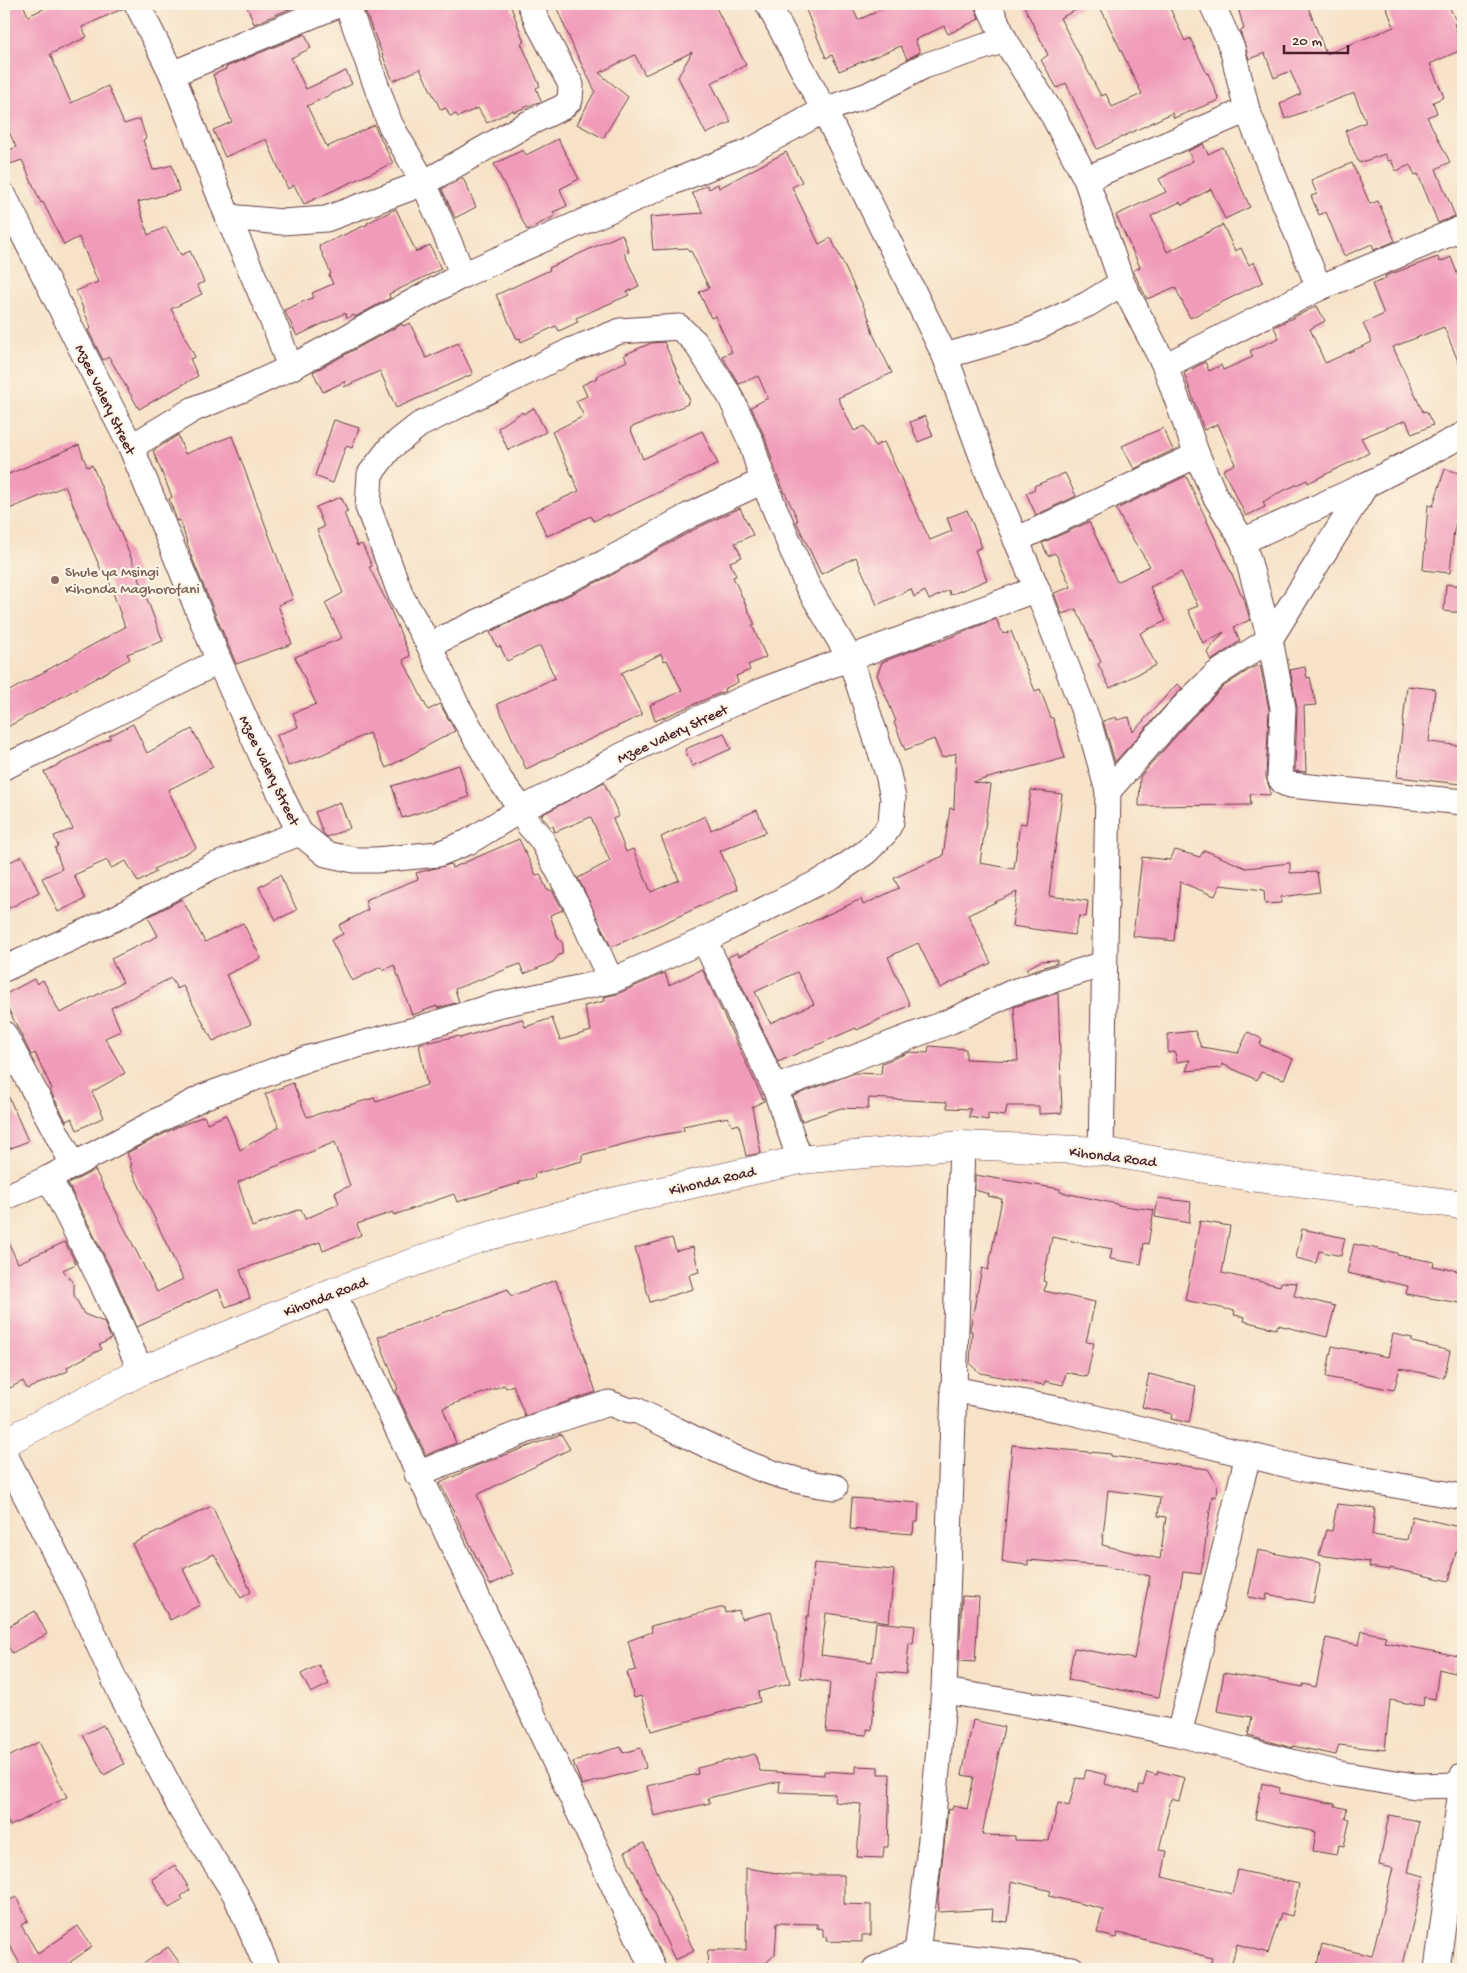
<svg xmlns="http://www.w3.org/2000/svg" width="1467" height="1973" viewBox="0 0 1467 1973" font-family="'Gochi Hand',sans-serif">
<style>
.building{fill:#f19bba;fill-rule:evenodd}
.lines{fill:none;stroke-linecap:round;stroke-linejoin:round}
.minor-casing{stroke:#643c42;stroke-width:27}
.tertiary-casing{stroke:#643c42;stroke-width:29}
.minor{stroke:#fff;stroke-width:25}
.tertiary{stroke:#fff;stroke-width:28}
.education-dot{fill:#8d6e63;stroke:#fcf5e5;stroke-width:2}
.labels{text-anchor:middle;stroke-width:4.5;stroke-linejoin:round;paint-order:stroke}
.street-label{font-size:15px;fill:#4a1f2b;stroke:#fcf5e5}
.education-label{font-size:15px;fill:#785e54;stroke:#fcf5e5;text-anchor:start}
</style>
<rect width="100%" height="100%" fill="#fcf5e5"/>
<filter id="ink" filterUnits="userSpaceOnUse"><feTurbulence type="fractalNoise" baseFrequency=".02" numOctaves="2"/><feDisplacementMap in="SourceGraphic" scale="10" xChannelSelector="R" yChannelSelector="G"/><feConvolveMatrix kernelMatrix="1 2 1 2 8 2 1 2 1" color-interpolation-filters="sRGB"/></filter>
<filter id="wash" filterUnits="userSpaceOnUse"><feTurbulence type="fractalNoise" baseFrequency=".0096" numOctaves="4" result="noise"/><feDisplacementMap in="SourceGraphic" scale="20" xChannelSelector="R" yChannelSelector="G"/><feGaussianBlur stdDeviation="1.12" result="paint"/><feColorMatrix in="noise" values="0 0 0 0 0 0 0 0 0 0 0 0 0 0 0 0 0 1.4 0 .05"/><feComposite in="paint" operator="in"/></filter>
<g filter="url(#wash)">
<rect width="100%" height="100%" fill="#f6e2c7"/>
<g id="blocks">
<g class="building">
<path d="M4,4H23L28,16L54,4H123L124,8L82,27L87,37L50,54L71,103L108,86L124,124L140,119L146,138L143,140L153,170L172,165L179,191L138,202L148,235L166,227L181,255L190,251L204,282L197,285L202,294L171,309L195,357L190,359L198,376L139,409L109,357L103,360L88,330L91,328L76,291L98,282L79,237L64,245L43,202L41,203L22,160L4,166V153L16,147L4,121Z"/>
<path d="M246,4H290L292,8L254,24Z"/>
<path d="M362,4H510L524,42L521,43L540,86L536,88L541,101L514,112L513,110L487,123L478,108L458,117L456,114L450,116L446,108L441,110L420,69L393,81Z"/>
<path d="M555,4H714L746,65L711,83L731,122L706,134L678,77L692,52L645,75L635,55L599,73L628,97L603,138L577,124L595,91L575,51Z"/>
<path d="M821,4H851L858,20L894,4H974L979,19L948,34L944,26L915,40L920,52L907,59L901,46L839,71L832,55L826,58L806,10Z"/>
<path d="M1023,4H1088L1060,18L1101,96L1106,94L1112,107L1142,94L1101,9L1113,4H1168L1185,41L1190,38L1207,74L1208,73L1219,100L1174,118L1172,113L1097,149L1066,83L1057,88L1041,60L1048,55Z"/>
<path d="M1237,4H1307L1326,54L1394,27L1385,4H1448L1457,23L1454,24L1463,49L1430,64L1444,97L1433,102L1437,113L1427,117L1450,162L1436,169L1455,216L1438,223L1418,174L1415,175L1410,165L1396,171L1391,160L1388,161L1385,154L1359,163L1345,131L1366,122L1354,93L1285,119L1280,104L1301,94L1290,71L1274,78L1265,53L1249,59L1240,31L1244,29Z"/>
<path d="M305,34L311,48L291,58L306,89L346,71L352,84L307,106L327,147L374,125L393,163L304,204L294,185L288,189L266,139L225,157L213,130L232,122L213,75L226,69V67Z"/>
<path d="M558,139L579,179L560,189L567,206L553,212L555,216L527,230L494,164L523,150L526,155Z"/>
<path d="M1203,144L1208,154L1223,147L1250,207L1225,219L1211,189L1182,205L1180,202L1151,216L1167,252L1223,225L1235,251L1241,248L1249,265L1254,262L1263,282L1190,318L1175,287L1147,299L1133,271L1140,267L1116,215L1166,192L1159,179L1193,161L1188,151Z"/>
<path d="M786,152L802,182L792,187L819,244L831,238L869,318L873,334L892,373L838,398L854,431L865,426L875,446L884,442L930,540L952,531L947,518L967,510L982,547L975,550L987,580L950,595L949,590L929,600L925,591L914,597L911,589L877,605L856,557L821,574L796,521L798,520L777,476L765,438L751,407L768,398L758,376L739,384L722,356L732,352L715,316L711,318L699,292L709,288L691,251L689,252L688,248L653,250L650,217L703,213L692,193L707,185L709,189L718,184L719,188Z"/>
<path d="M1352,163L1370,204L1378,201L1395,241L1374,250L1372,244L1344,256L1326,212L1319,215L1311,196L1317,194L1311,180Z"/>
<path d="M463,178L476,207L455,218L442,189Z"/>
<path d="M396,209L416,252L430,245L441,269L389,294L390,298L355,317L354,315L347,318L345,313L297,336L284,310L314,297L312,293L333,284L329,275L331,274L319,246L368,224L367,223Z"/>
<path d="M622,234L629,252L624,253L639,286L627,292L629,295L576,318L578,322L559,331L556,326L521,342L520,338L517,339L496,295L550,270L549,268Z"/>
<path d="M1438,257L1440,262L1451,257L1463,289V373L1444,327L1393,347L1423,412L1426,411L1433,425L1412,434L1406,420L1361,438L1369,453L1308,483L1307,480L1276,494L1263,502L1265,507L1246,516L1223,470L1235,464L1218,424L1204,430L1184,373L1205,362L1209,371L1221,365L1223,370L1253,357L1250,351L1279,338L1274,327L1317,306L1325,321L1310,329L1325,363L1372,342L1363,324L1384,314L1372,284L1386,279L1385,276Z"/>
<path d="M410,323L426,358L458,343L473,374L396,408L380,371L344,387L346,381L323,392L313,372L402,324L403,326Z"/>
<path d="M664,342L690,401L687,402L688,404L630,428L643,459L702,431L718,464L609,516L608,514L594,521L591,516L547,536L535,511L579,491L552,432L584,416L576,401L587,396L582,385L597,378L596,376L627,361L624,355L651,343Z"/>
<path d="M534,408L546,432L508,450L498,428L522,412L523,414Z"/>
<path d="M925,416L933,436L918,442L910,422Z"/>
<path d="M334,420L359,428L352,448L346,446L333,483L315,476Z"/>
<path d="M1163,428L1173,450L1134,469L1122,446Z"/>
<path d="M178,435L185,454L232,436L293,599L278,605L292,644L236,664L192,558L180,520L177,521L176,518L169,499L172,497L153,451Z"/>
<path d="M79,445L87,467L92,465L132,560L163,641L127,654L130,659L4,729V694L125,627L105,570L102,572L65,486L4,511V476Z"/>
<path d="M1445,469L1463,474V499L1454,530L1450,573L1423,570L1428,505L1433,506Z"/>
<path d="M1065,473L1076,496L1036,515L1026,493L1035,489L1034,486Z"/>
<path d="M1186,476L1242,596H1243L1250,620L1234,627L1240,641L1211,661L1207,652L1224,632L1203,643L1188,610L1198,606L1181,572L1150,587L1166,621L1140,633L1156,665L1110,688L1098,664L1101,662L1076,609L1062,614L1054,593L1071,587L1057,556L1055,553L1048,556L1042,543L1089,522L1117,582L1150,566L1129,533L1116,509Z"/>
<path d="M341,497L348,512L344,513L357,546L362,544L372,566L369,567L389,606L410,656L403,660L428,710L440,704L455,731L386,768L369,733L321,755L288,766L277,735L298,727L293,713L316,704L295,657L342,638L325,603L343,593L317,530L324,527L316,507Z"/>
<path d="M740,508L753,535L735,543L742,557L730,562L736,576L733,577L755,625H752L766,657L748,665L750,670L736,676L738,682L724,689L725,691L655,721L650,705L682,691L667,660L664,661L661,654L621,673L642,715L526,769L497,704L555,678L540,646L507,661L500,646L497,647L490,632L610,576L697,528Z"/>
<path d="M1446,584L1463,586V613L1444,611Z"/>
<path d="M996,619L1003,634L1011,631L1035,691L1040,689L1051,718H1053L1065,758L973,782L991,785L980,863L1014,869L1020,823L1026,824L1031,790L1062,794L1049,896L1088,901L1086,917L1079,916L1074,935L1012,926L1017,892L968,915L991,963L940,988L918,943L888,957L910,1005L857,1030L856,1028L778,1062L728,957L737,953L739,956L861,899L863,905L899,888L894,878L943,856L950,808L954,809L956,753L942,758L934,739L905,750L894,722L896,721L877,675L882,662L932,643L933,644ZM797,972L814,1004L770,1023L755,992Z"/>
<path d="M1260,665L1269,709L1266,777L1270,789V795L1250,794L1251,805L1139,806L1140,777L1190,720L1224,686L1252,668Z"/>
<path d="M1305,667L1307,678L1310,677L1316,705L1304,706L1306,772L1295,771L1297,708L1290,670Z"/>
<path d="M1177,684L1182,688L1115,762L1103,721L1116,717L1117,720L1129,717L1133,732Z"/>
<path d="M1407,686L1435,689L1429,742L1463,746V779H1461V784L1397,777Z"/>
<path d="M133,724L147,753L192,729L213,767L168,790L196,848L154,869L156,872L138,882L126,861L111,868L107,860L74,875L85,899L58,912L42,878L62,869L55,848L58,846L54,836L73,829L44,772L111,738L109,736Z"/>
<path d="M724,733L731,749L692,766L685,749Z"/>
<path d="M459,765L469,797L402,818L392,786Z"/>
<path d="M604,782L619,816L613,819L626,852L633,849L651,892L679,880L661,837L705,816L711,830L757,810L766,832L720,851L738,889L614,946L610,945L578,878L610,861L591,817L555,832L553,826L550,827L541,815Z"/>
<path d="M340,802L350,828L327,837L323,833L315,812Z"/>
<path d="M519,839L536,875L540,874L547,890H552L563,910L550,915L558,938L563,944L562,954L559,955L553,962L524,974L520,964L455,989L459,1002L437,1008V1006L412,1015L394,965L383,971L381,967L352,981L331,940L343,934L339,925L368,910L365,900L418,879L416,873L451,864L452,868Z"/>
<path d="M1175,850L1200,857L1204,850L1246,868L1290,863V873L1317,872L1320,892L1281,897V903L1265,904L1264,890L1220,885L1215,896L1180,882L1174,941L1133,936L1142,857L1170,860Z"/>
<path d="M22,856L39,892L4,911V865Z"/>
<path d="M280,875L297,910L276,920L259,887Z"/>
<path d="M182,899L205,942L243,923L261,958L226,975L251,1024L213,1041L183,986L177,989L171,978L111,1008L121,1031L105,1038L125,1073L92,1092L104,1117L77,1130L72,1118L66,1121L50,1090L52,1089L35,1053L31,1055L4,1000V995L34,979L37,984L43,980L60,1013L123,982L111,959L158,936L148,917Z"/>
<path d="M1057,960V963L1028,972L1026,969L1041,961Z"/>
<path d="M702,969L764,1101L752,1107L761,1153L746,1156L739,1124L732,1126L728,1117L683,1126L684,1131L654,1136L582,1155V1161L534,1174L535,1178L520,1181V1183L457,1202L454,1194L394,1215L393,1212L357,1224L361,1235L323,1251L320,1242L240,1270L250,1298L226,1307L218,1289L137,1327L114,1275L68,1184L95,1170L157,1292L183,1279L130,1166L132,1165L127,1153L177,1127L204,1116L207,1123L226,1115L240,1150L279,1127L265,1094L293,1083L307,1117L374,1098L376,1102L427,1085L419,1044L459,1036L460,1038L522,1019L525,1027L552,1018L560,1040L591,1031L584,1006L605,1001L604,997L617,994L665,973L669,985ZM335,1142L350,1186L335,1192L339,1204L305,1219L301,1209L252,1227L238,1182Z"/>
<path d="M1058,993L1062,1113L1039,1114V1106H1007L1005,1116L988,1114V1120L969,1117L971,1109L947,1108V1102L869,1098L868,1109L841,1108L802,1121L793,1096L855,1073L881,1074L882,1063L910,1052L928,1053L929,1046L966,1049V1059L1018,1061L1014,1007Z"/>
<path d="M1195,1031L1201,1047L1238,1053L1248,1032L1262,1039L1260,1045L1293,1059L1284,1079L1261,1072L1257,1080L1222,1064L1221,1068L1186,1071L1190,1060L1177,1062L1175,1052L1168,1053V1034Z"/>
<path d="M4,1086L28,1141L4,1151Z"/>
<path d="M975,1175L1060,1189V1192L1117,1204V1205L1154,1210L1148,1244L1144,1243L1141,1264L1110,1259L1112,1249L1052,1237L1043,1281L1046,1282L1044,1291L1095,1302L1086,1342L1094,1343L1087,1377L1066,1372L1063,1385L1045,1381L1044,1385L980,1373L970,1364L972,1331H970V1329L982,1268L988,1270L1002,1199L988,1196L989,1194L975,1190Z"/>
<path d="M1158,1198L1191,1202L1189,1223L1155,1217Z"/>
<path d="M1200,1221L1230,1226L1222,1273L1280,1286L1281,1282L1297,1283L1294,1296L1335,1306L1327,1337L1278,1325L1276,1329L1244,1321L1245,1317L1234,1315L1235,1311L1185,1300Z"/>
<path d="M1302,1229L1345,1238L1341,1256L1319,1251L1316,1263L1296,1258Z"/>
<path d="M4,1233L18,1263L65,1242L76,1264L63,1270L74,1284V1295L84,1314L104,1322L111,1339L99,1345L102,1349L67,1367L68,1371L27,1389L23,1381L4,1391Z"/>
<path d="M672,1238L676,1251L693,1247L699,1272L689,1275L693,1289L650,1302L635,1248Z"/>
<path d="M1354,1244L1397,1253V1255L1434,1262L1433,1266L1463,1272V1285L1460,1303L1406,1294L1408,1286L1347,1273Z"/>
<path d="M556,1280L559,1290H561L596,1392L525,1416L513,1385L506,1388L504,1385L443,1408L456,1443L426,1455L399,1398L396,1390L398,1389L378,1337L508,1289L511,1296Z"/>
<path d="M1393,1334L1412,1338V1342L1450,1351L1444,1378L1400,1368L1394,1390L1326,1377L1332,1346L1388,1357Z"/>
<path d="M1149,1374L1196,1386L1189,1423L1171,1419L1172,1414L1142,1407Z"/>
<path d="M561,1434L570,1449L477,1495L513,1574L490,1585L440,1483L476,1466Z"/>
<path d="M1012,1445L1111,1454V1456L1208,1469L1217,1484L1216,1497L1212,1496L1201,1574L1183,1572L1159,1697L1068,1680L1074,1648L1134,1659L1150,1576L1104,1566L1028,1560V1565L1002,1562ZM1108,1490L1160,1497L1158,1516L1166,1517L1160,1559L1102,1545Z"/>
<path d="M852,1498L919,1503L918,1522H914L913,1534L850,1529Z"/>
<path d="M1337,1504L1375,1508L1372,1535L1407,1540L1412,1516L1463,1528V1554L1456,1552L1449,1581L1390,1568V1570L1369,1567L1370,1562L1319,1555L1326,1530L1332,1531Z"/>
<path d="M212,1506L251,1592L241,1598L214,1554L183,1569L200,1605L170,1620L132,1544Z"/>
<path d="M1258,1550L1321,1563L1313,1603L1267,1594L1266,1600L1248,1597Z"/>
<path d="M814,1563L894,1570L889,1622L826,1613L821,1655L872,1662L876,1622L915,1626L913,1644L909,1643L906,1674L877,1671L872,1730L867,1729V1735L826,1732L830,1682L800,1678L807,1616H809Z"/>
<path d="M962,1596L979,1597L975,1662L959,1661Z"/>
<path d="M724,1607L725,1613L739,1610L741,1619L771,1612L790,1683L758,1692L760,1702L651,1731L641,1696L634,1698L627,1672L636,1670L628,1641L652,1632L651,1626Z"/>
<path d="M35,1611L47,1634L12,1653L4,1639V1629Z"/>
<path d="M1362,1631L1386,1636L1384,1642L1458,1656L1454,1673L1439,1669L1435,1699L1424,1697L1423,1706L1390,1700L1385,1750L1339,1745L1336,1755L1293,1746V1748L1248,1736L1252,1717L1217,1711L1224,1673L1303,1687V1684L1316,1687L1326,1638L1359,1645Z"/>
<path d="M319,1665L329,1684L311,1693L301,1674Z"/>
<path d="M973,1720L1004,1727L982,1835L1015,1836V1840L1049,1841L1058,1803L1069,1806L1076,1778L1084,1779L1086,1770L1107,1775L1105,1784L1138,1793L1140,1785L1143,1786L1147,1772L1157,1775L1158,1771L1185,1778L1179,1801L1171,1799L1159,1850L1167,1851L1162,1877L1232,1894L1238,1870L1299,1884L1292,1916L1281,1913L1268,1953L1237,1944L1230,1969L1210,1966L1212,1958L1128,1935L1117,1933L1116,1938L1097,1933L1103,1909L1049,1896L1051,1891L1012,1881L1008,1922L992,1920L993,1909L939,1912L938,1899L948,1809L952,1810L953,1806L967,1809L974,1777L962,1775Z"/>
<path d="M103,1725L124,1764L104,1775L83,1735Z"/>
<path d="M39,1742L67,1797L10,1826L4,1815V1759Z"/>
<path d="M621,1747L623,1753L641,1748L646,1768L582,1785L573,1762L581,1760V1758Z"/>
<path d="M755,1754L760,1771L824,1775V1771L856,1773V1766L878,1767V1774H890L888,1847H884L883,1858L857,1857L861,1804L834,1802L835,1794L779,1792L780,1781L708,1798L710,1803L654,1816L647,1786L698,1774L697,1768Z"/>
<path d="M1262,1783L1280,1788L1279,1793L1335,1804V1806L1347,1809L1345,1818L1350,1819L1344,1846L1339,1845L1337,1855L1313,1851L1316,1832L1255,1819Z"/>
<path d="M1389,1815L1419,1821L1408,1872L1424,1876L1402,1969H1316L1322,1944L1372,1956L1393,1868L1379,1865Z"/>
<path d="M644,1843L694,1951L675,1960L625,1852Z"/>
<path d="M175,1865L190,1890L181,1896L183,1900L169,1908L152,1879Z"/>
<path d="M746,1868L789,1875H844V1904L871,1905V1935H862V1942L826,1941L827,1937H823V1929L817,1928V1924L777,1923L775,1954L760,1969H707L708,1950H746L747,1895H746Z"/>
<path d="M4,1893L8,1901L16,1897L28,1921L21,1925L38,1954L78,1926L92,1947L70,1962L76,1969H16L21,1966L4,1935Z"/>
<path d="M168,1947L184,1969H136Z"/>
</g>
</g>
</g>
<g filter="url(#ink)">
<use href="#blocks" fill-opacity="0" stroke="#643c42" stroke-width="1"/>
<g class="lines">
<g class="minor-casing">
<g id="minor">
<path d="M137,4L172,74L228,217L277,331L290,368"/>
<path d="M347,4L390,124L424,183L463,275"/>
<path d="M768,4L824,110L945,356L990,478L1037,589L1090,727L1108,791L1101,1151"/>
<path d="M988,4L1005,40L1054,117L1086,179L1122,283L1165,366L1197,455L1215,496L1243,541L1270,639L1283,708L1280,778L1284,783L1290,785L1463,802"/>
<path d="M1212,4L1232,48L1247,110L1319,288"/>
<path d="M172,74L340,4"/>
<path d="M1086,179L1247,110"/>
<path d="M4,196L131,447L219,661L265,763L300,833L326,854L354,860H376L438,854L468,842L522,809L587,776L619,757L678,728L761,691L1037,589"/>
<path d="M228,217L282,222L326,219L424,183L527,124L563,107L570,100L571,85L537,21L530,4"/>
<path d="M945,356L1025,333L1088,304L1122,283"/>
<path d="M1165,366L1319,288L1463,228"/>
<path d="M131,447L194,409L251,386L290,368L463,275L668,184L750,151L824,110L868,95L924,66L1005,40"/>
<path d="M1016,540L1197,455"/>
<path d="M1243,541L1366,485"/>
<path d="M429,645L604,563L690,515L763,481"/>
<path d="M4,767L69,737L219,661"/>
<path d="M1108,791L1180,710L1215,675L1270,639L1366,485L1463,435"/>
<path d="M704,940L775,1088L800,1160"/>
<path d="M4,969L120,916L211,867L300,833"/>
<path d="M4,1034L73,1164"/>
<path d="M775,1088L951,1021L1013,992L1104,964"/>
<path d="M49,1178L101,1281L141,1371"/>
<path d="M4,1198L49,1178L203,1097L309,1058L418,1029L497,1005L611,981L704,940L831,876L866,852L885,833L891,822L893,798L888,774L850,658L807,585L763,481L751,442L730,396L695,342L679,327L620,331L572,350L419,425L390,448L370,474L368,507L402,598L429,645L456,704L500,780L522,809L529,825L542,840L578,908L611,981"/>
<path d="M333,1292L653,1969"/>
<path d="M953,1389L1067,1411L1309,1470L1463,1497"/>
<path d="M4,1453L73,1588L121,1694L182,1811L235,1894L268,1969"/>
<path d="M417,1474L538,1426L609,1403L629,1411L636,1410L642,1413C705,1443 765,1480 835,1487"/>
<path d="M944,1691L1070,1711L1179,1734L1340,1774L1415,1786L1461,1785L1463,1787"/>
<path d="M1179,1734L1248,1455"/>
<path d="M917,1952L931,1839L944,1691L962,1145"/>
<path d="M875,1969L917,1952L1072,1969"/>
<path d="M1437,1969L1463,1775"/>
</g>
</g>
<g class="tertiary-casing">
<path id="tertiary" d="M4,1443L141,1371L333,1292L478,1239L608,1203L800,1160L962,1145L1101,1151L1251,1177L1463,1205"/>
</g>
<use href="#minor" class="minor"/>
<use href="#tertiary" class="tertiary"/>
</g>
</g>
<circle class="education-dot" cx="55" cy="580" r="5"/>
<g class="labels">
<g class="street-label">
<text transform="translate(106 399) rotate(64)" y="5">Mzee Valery Street</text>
<text transform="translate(672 733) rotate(-25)" y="5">Mzee Valery Street</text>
<text transform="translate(270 770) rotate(64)" y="5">Mzee Valery Street</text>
<text transform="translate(1113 1156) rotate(7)" y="5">Kihonda Road</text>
<text transform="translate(712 1180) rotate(-13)" y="5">Kihonda Road</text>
<text transform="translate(325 1296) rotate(-21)" y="5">Kihonda Road</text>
</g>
<g class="education-label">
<text x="65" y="576">Shule ya Msingi<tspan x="65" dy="17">Kihonda Maghorofani</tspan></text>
</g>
</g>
<rect width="1467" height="1973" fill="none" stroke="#fcf5e5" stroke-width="20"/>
<path d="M1284 45v8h64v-8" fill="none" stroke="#4a1f2b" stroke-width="2.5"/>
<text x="1292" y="45" font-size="15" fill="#4a1f2b" stroke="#fcf5e5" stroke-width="4" paint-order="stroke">20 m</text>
</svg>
